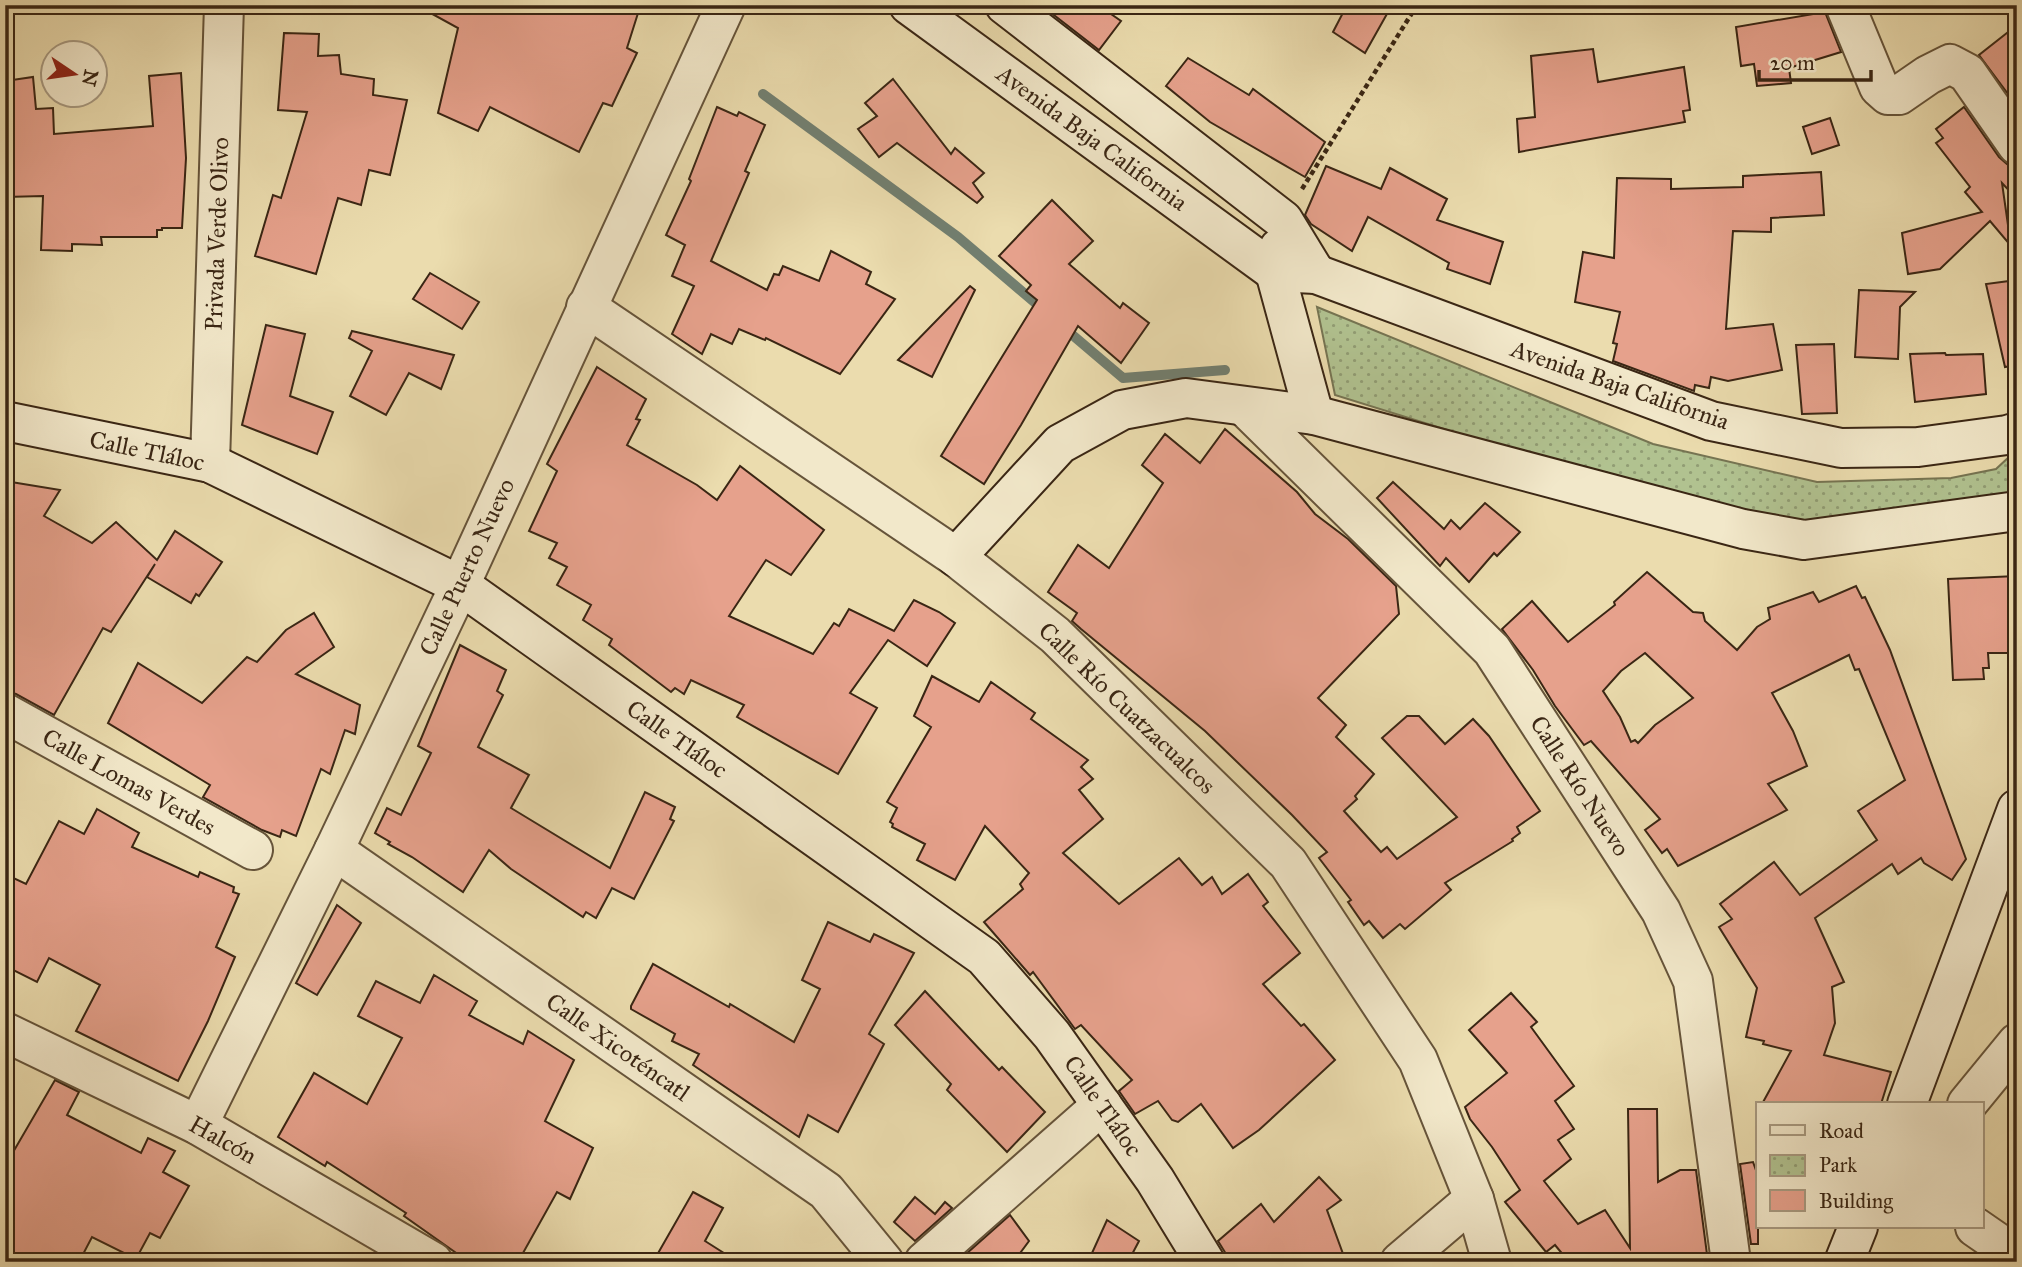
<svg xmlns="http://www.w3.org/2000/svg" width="2022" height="1267" viewBox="0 0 2022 1267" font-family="'IM FELL Great Primer',serif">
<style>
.park{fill:url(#park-dots);stroke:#767452;stroke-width:2}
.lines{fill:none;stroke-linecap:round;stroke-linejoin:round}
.stream{stroke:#727f70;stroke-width:10}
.building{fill:#e6a18c;stroke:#3a2614;stroke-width:2;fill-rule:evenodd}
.street-casing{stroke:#66543a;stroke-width:42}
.secondary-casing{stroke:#3a2614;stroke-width:42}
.path{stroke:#3a2614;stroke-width:4.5;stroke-dasharray:5 3.5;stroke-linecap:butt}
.street{stroke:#f2e8ca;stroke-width:38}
.secondary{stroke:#f2e8ca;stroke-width:38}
.labels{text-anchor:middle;stroke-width:7;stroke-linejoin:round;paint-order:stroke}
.street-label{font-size:24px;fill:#3a2614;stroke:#f2e8ca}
</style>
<defs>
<pattern id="park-dots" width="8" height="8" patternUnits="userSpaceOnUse" patternTransform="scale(1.75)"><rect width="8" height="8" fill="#b1c290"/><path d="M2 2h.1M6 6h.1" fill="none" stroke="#919d74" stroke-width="1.8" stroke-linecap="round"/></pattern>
</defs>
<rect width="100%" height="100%" fill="#ebdcae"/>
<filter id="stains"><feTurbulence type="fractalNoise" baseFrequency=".00286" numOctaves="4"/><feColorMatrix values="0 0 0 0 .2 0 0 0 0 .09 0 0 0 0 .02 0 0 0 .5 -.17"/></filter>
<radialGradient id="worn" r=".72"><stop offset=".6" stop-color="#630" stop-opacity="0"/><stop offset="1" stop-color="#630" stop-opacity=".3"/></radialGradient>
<path class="park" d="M1317,307L1653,444L1817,482L1951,478L1996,469L2009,457L2017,460V483L2004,502L1792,530L1659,496L1335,395Z"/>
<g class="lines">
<g class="stream">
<path d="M763,94L958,237L1046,312"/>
<path d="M1063,327L1123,378L1225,370"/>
</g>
</g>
<g class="building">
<path d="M416,5H623L639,10L627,48L637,53L612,106L603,103L579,152L490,107L478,131L438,113L458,28Z"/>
<path d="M1041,5H1098L1121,21L1099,50Z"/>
<path d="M1347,5H1392L1365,53L1333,32Z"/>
<path d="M1825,12L1841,52L1789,68L1791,83L1757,86L1754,64L1741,66L1736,27Z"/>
<path d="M2017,25V106L1979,55Z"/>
<path d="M284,33L319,34L318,56L339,55L341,74L374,79L373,95L407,100L390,175L369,170L361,205L338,198L316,274L255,256L273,195L281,198L307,112L278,110Z"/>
<path d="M1593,49L1598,82L1684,67L1690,110L1683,111L1685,122L1519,152L1517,119L1535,117L1531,56Z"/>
<path d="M1188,58L1249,95L1253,89L1325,142L1305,177L1210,122L1166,86Z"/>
<path d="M181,73L186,158L182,228H162V230H157V237H101L102,245L72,244V251L41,250L43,196L5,197V81L33,77L36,109L53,108L54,134L153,126L149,76Z"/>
<path d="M893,79L951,154L955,148L984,173L973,183L983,197L977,203L897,143L879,157L858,129L877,116L865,103Z"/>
<path d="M717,107L737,116L739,112L765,125L745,171L749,173L711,261L767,290L774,274L779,275L783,266L819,281L831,251L871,272L866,284L895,299L840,374L766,338L765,340L739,329L732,344L711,334L702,354L672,334L694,286L672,276L685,245L666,235L691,181L689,179Z"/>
<path d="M1964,107L1999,157L2007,164L2017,167V199L2002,183L2011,246L1990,221L1940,269L1908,274L1902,233L1982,212L1965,192L1970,187L1936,143L1943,138L1936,129Z"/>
<path d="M1830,118L1839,145L1812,154L1803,127Z"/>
<path d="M1326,166L1381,189L1390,168L1447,199L1437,220L1503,242L1490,284L1447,269L1449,263L1368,217L1352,251L1311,224L1305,215Z"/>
<path d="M1821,172L1824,215L1771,218V232L1733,231L1726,329L1773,324L1782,370L1728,381L1711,377L1709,388L1695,385L1694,391L1613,361L1617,344L1613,343L1620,312L1575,302L1583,252L1614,258L1617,178L1671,179V189L1743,187V176Z"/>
<path d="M1052,200L1093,241L1069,264L1120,308L1123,303L1149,323L1121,363L1078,326L1021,425L984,484L941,456L1037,300L1026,291L1031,285L999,256Z"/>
<path d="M430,273L479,302L462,329L413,299Z"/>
<path d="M2017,280V365L2005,367L1986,284Z"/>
<path d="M970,286L975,290L932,377L898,360Z"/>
<path d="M1859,290L1915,292L1900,307L1898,359L1855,357Z"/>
<path d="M266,325L305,334L290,396L333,412L317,454L242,425Z"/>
<path d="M352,331L454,355L441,389L409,373L386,415L350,396L372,351L349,338Z"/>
<path d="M1834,344L1837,413L1802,414L1796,345Z"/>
<path d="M1945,353L1946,355L1983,354L1986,394L1915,402L1910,354Z"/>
<path d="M597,367L646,399L636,419L640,420L627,445L697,485L717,500L740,466L824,530L791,575L766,560L729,616L813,654L834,623L839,626L849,609L894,631L914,600L939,612L955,623L927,666L888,640L850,693L877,708L838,774L737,717L744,705L691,680L684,694L675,688L671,692L609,645L612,639L583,620L591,605L557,585L567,567L549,558L557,543L529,531L557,471L547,464Z"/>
<path d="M1225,429L1297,492L1315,514L1348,539L1396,586L1399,614L1318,698L1346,725L1336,737L1374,774L1355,796L1357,799L1344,811L1381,852L1387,847L1397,859L1457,817L1382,738L1407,716H1419L1445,744L1473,719L1489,736L1540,811L1517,827L1520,833L1512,839L1513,841L1445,883L1451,890L1405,929L1400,924L1383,938L1369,921L1364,925L1348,902L1351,900L1319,858L1327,852L1292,815L1205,731L1081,629L1072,621L1077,613L1048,592L1078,545L1109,568L1163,483L1142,465L1165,434L1200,463Z"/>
<path d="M5,481L60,490L44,516L92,543L116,522L157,560L175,531L222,562L199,596L196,594L191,603L147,577L155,564L111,632L103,628L54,715L16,694L5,691V583L11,573L5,570Z"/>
<path d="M1393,482L1444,529L1451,520L1460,529L1485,503L1520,532L1497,556L1494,553L1469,582L1446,558L1440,566L1377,498Z"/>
<path d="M1647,572L1693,612L1703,613L1705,621L1737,650L1757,627L1770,619L1768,608L1813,592L1819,602L1856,586L1862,598L1865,597L1890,650L1966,859L1952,880L1924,863L1921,858L1898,874L1892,864L1815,918L1844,982L1832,987L1835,1023L1824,1055L1891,1072L1881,1104H1762L1791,1051L1763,1044L1764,1041L1746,1037L1757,988L1719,927L1732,919L1720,904L1774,862L1800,895L1877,840L1858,811L1905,780L1859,669L1855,670L1849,655L1772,693L1793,731L1807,766L1768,784L1787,810L1678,866L1667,849L1662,853L1645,830L1660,819L1591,741L1584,745L1555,706L1533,670L1502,629L1532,601L1568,642L1615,605L1614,602ZM1645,653L1693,698L1655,725L1638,743L1635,740L1631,742L1620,717L1603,691L1621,671Z"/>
<path d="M2017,576V653H1988L1989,668H1983L1984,679L1953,680L1948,579Z"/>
<path d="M314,613L334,647L296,674L360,705L355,734L345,730L330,774L321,769L296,836L282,830L280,837L262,830L203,797L210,785L108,723L138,663L202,703L247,657L257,662L286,630Z"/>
<path d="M460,645L506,670L497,691L503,695L478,747L529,775L511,808L610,868L645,792L675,807L670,819L674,821L634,899L612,888L596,918L586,912L583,917L511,869L489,850L463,892L412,857L388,844L390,842L375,833L387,808L401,815L431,753L418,746Z"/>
<path d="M932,676L979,702L991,682L1035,713L1031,719L1088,760L1081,767L1093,779L1079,790L1103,819L1063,853L1119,904L1179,858L1202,885L1212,877L1222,894L1248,874L1268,902L1263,906L1300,953L1263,984L1301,1026L1304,1024L1335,1060L1259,1130L1233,1148L1201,1104L1178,1122L1172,1120L1158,1101L1135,1114L1119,1091L1132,1080L1081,1025L1075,1029L1033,972L1030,975L984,922L1023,889L1020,884L1029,873L985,826L955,880L917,860L925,844L892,827L893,824L890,822L897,808L887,802L931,727L914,716Z"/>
<path d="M97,809L139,833L132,847L198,877L200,872L234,887L233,892L239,894L216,947L235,957L208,1021L178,1081L76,1031L100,985L49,958L37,982L5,966V874L26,884L59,821L84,834Z"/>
<path d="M337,905L361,923L317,995L296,983Z"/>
<path d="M828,922L870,942L874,934L914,953L869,1034L884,1044L838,1132L808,1115L799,1137L693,1065L699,1054L672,1041L675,1034L631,1009V1006L653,964L729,1007L730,1004L794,1042L820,989L802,980Z"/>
<path d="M434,975L477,1001L469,1015L523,1044L528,1031L574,1060L545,1121L593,1148L570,1199L557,1192L518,1262H469L404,1216L406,1213L327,1162L325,1166L278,1137L314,1073L367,1104L402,1038L358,1016L376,981L420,1003Z"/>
<path d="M925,991L999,1070L1002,1067L1045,1112L1007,1152L947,1090L951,1084L895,1025Z"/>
<path d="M1511,993L1537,1022L1531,1027L1574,1086L1555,1101L1574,1129L1558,1140L1571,1159L1544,1181L1578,1224L1605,1210L1630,1248L1628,1109H1657L1658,1182L1680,1170H1696L1708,1262H1569L1555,1245L1546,1252L1505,1202L1520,1190L1492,1147L1470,1119L1465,1107L1507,1073L1469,1030Z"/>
<path d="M55,1080L79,1092L67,1115L141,1153L148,1138L175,1151L163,1172L189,1186L160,1238L150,1233L136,1259L92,1237L79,1262H5V1166Z"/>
<path d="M1753,1162L1758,1176V1244H1751L1740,1164Z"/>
<path d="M1319,1177L1341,1200L1327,1210L1346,1262H1231L1218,1241L1261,1204L1274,1222Z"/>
<path d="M693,1192L723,1208L705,1241L738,1262H653Z"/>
<path d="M915,1197L935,1214L945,1202L952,1208L915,1241L894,1222Z"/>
<path d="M1010,1215L1029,1241L1015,1260L1016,1262H957Z"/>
<path d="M1107,1220L1139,1241L1128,1262H1111L1092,1253Z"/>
</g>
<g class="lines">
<g class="street-casing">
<g id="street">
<path d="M1845,5L1879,87L1888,95H1899L1928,75L1950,64L1967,73L2017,145"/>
<path d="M586,307L956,557L1055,635L1288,863L1418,1060L1474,1199L1492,1262"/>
<path d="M1245,407L1492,650L1661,911L1693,981L1731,1262"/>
<path d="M210,463L224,5"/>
<path d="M5,713L253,850"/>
<path d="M334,850L826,1191L884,1262"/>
<path d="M5,1032L198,1125L433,1262"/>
<path d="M1967,1104L2017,1043"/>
<path d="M198,1125L334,850L460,585L726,5"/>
<path d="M1975,1227L2017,1256"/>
<path d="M924,1262L1102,1105"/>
<path d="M1400,1262L1474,1199"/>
</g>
</g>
<g class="secondary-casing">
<g id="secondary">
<path d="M909,5L1275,272L1316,274L1711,421L1841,448L1918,447L2007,435L2017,432"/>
<path d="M1005,5L1283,220L1316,274"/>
<path d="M1279,248L1275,272L1314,415"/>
<path d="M5,421L210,463L460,585L984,957L1052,1035L1155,1180L1205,1262"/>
<path d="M956,557L1060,444L1122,410L1186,398L1314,415L1743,529L1804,540L2017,511"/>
<path d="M1907,1104L2017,809"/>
<path d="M1844,1262L1858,1227"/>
</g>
</g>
<path class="path" d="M1302,189L1417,5"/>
<use href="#street" class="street"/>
<use href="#secondary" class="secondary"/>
</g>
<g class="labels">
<g class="street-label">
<text transform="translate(1092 138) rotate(36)" y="8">Avenida Baja California</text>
<text transform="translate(217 234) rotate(-88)" y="8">Privada Verde Olivo</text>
<text transform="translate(1620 385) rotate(19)" y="8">Avenida Baja California</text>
<text transform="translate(147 451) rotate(12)" y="8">Calle Tláloc</text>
<text transform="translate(467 567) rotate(-65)" y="8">Calle Puerto Nuevo</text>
<text transform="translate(1127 708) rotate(44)" y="8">Calle Río Cuatzacualcos</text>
<text transform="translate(677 739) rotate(35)" y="8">Calle Tláloc</text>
<text transform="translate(129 782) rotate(29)" y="8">Calle Lomas Verdes</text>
<text transform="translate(1580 786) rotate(57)" y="8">Calle Río Nuevo</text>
<text transform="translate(618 1047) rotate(35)" y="8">Calle Xicoténcatl</text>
<text transform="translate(1103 1106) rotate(55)" y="8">Calle Tláloc</text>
<text transform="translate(223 1140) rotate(29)" y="8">Halcón</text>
</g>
</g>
<rect width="2022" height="1267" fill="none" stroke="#ebdcae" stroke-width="28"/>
<rect x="7" y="7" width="2008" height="1253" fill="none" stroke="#3a2614" stroke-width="3.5"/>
<rect x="14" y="14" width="1994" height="1239" fill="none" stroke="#3a2614" stroke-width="2"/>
<rect x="1756" y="1102" width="228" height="126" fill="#f2e8ca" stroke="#a89a81" stroke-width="2"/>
<rect x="1770" y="1125" width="35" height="10" fill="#f2e8ca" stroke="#a89a81" stroke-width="2"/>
<text x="1819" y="1138" font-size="21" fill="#3a2614">Road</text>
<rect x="1770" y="1155" width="35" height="21" fill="url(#park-dots)" stroke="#a89a81" stroke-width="2"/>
<text x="1819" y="1172" font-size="21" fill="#3a2614">Park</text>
<rect x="1770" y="1190" width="35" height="21" fill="#e6a18c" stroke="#a89a81" stroke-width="2"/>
<text x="1819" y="1208" font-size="21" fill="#3a2614">Building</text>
<g transform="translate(74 74) rotate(103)"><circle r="33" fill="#f2e8ca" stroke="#a89a81" stroke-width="2"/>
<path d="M0-5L12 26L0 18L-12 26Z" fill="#8f2418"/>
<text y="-10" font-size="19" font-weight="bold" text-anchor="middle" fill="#3a2614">N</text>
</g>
<path d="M1759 70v10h112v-10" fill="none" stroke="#3a2614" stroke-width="3.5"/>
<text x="1770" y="70" font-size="21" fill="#3a2614" stroke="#f2e8ca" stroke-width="5" paint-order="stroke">20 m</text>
<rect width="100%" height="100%" filter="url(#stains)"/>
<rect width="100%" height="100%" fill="url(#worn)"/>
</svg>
